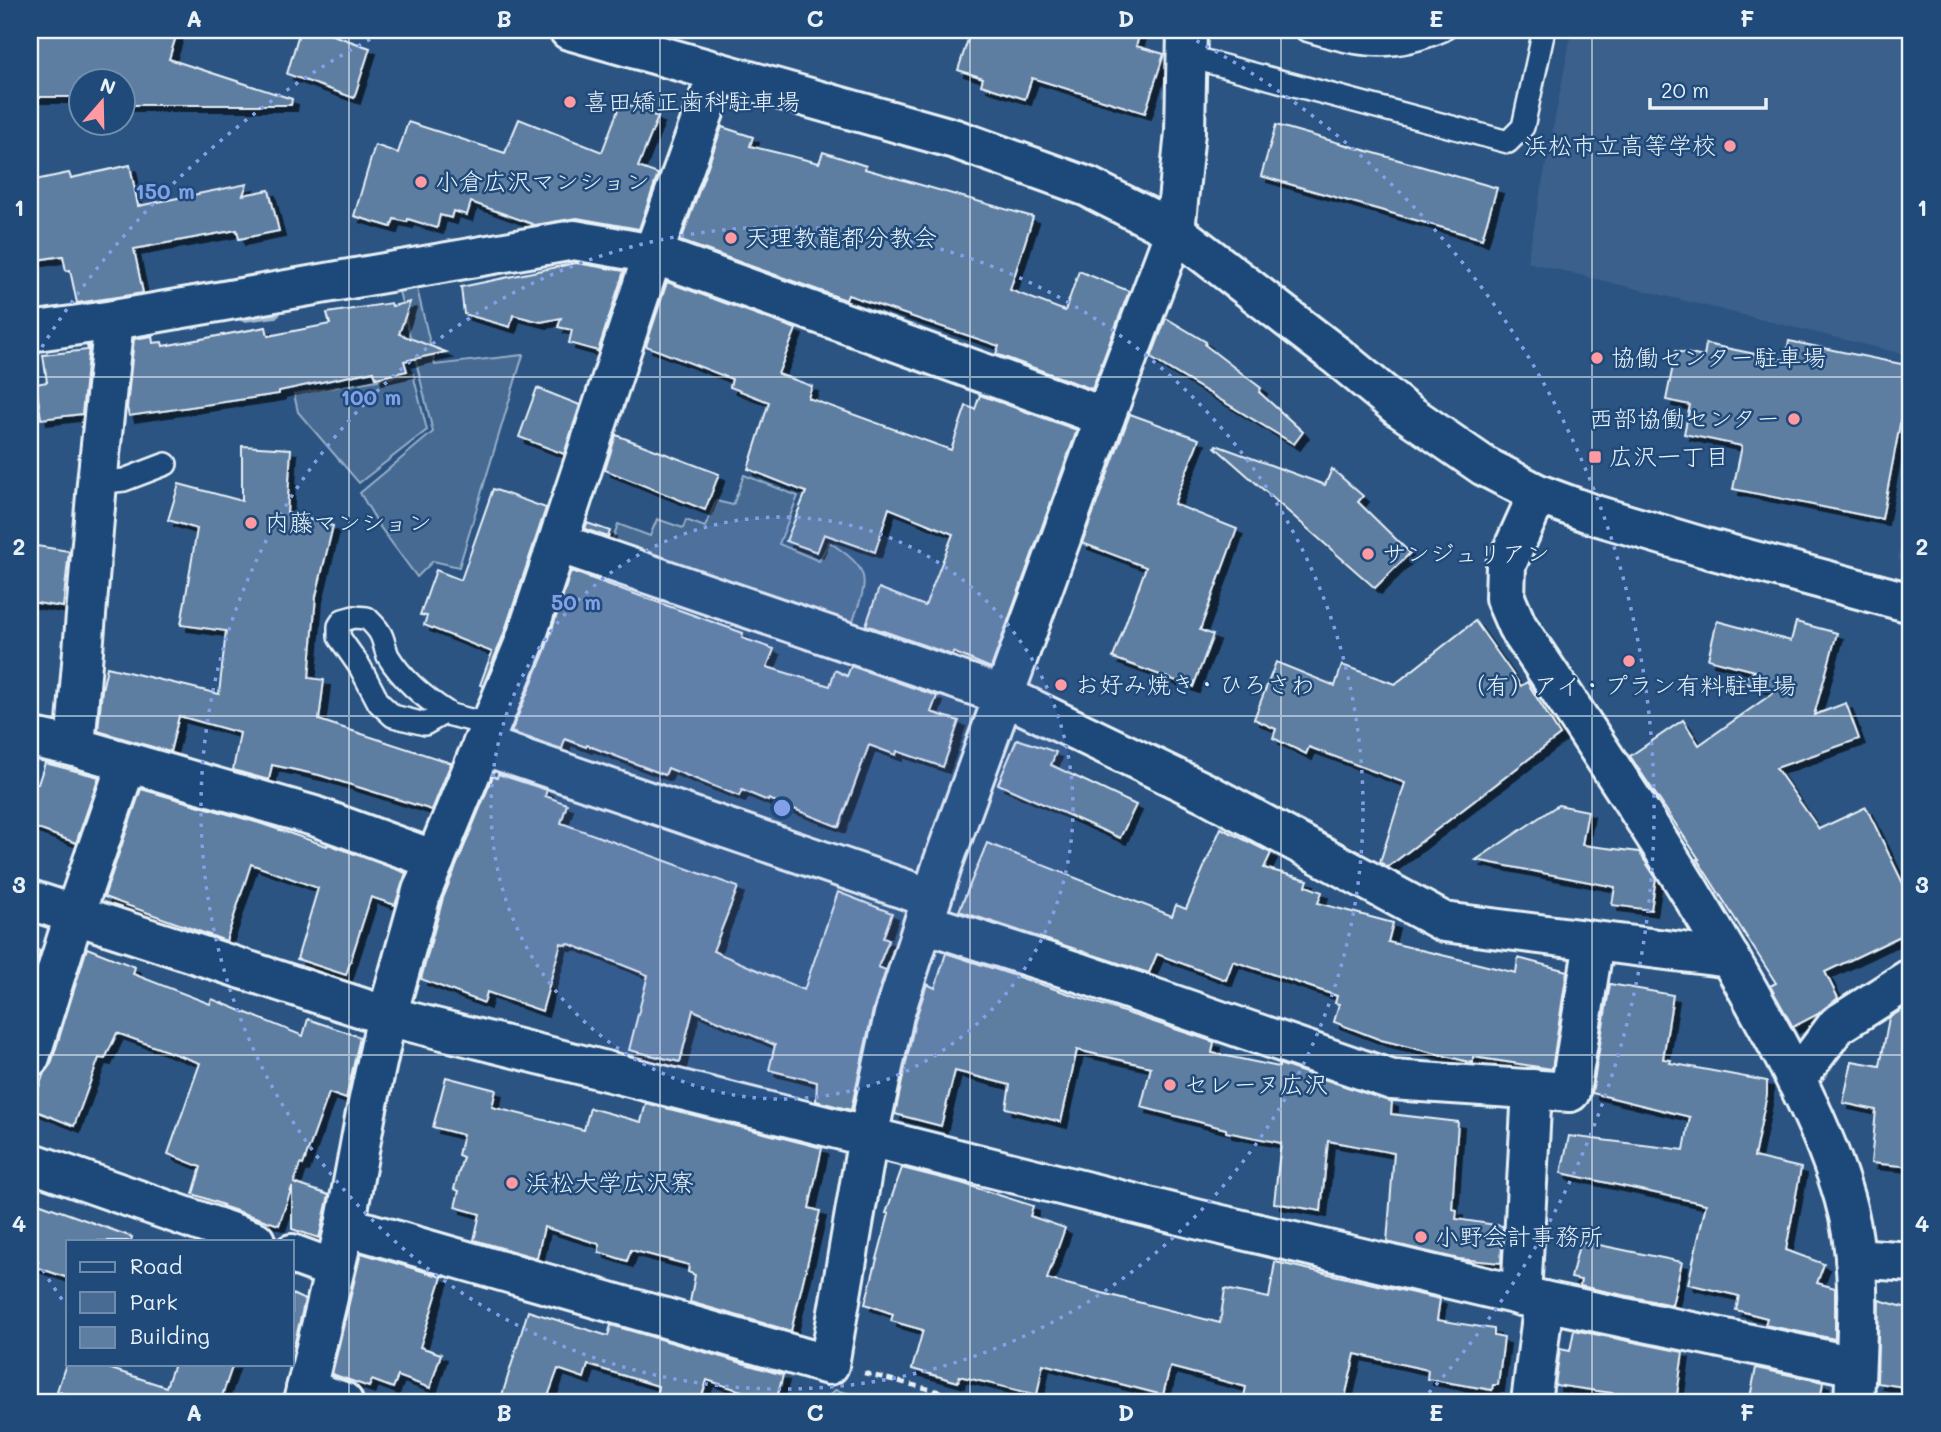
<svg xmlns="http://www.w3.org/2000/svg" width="1941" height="1432" viewBox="0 0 1941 1432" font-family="Mali,'Klee One',sans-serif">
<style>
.built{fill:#3a608b}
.green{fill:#476b93;stroke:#98aec6;stroke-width:2}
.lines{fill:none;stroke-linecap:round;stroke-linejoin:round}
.stream{stroke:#a0b6cb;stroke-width:12}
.building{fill:#5d7da1;stroke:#e8f1f8;stroke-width:2;filter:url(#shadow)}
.service-casing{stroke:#e8f1f8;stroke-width:26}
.minor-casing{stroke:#e8f1f8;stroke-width:44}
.tertiary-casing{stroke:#e8f1f8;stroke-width:44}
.path{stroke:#e8f1f8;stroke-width:4.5;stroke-dasharray:7 5;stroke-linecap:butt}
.service{stroke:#1f4a7a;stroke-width:21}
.minor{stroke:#1f4a7a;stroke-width:38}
.tertiary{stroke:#1f4a7a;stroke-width:38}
.grid{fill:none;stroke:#e8f1f8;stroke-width:2;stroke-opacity:0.55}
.ring{fill:none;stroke:#82a0e8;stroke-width:3.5;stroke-dasharray:3.5 7}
.poi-dot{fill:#ff9aa2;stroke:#1f4a7a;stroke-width:2.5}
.labels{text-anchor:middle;stroke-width:5;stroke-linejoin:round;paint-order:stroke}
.poi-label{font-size:24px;fill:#e8f1f8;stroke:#1f4a7a;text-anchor:start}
.centre{fill:#82a0e8;stroke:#1f4a7a;stroke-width:3.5}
.ring-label{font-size:21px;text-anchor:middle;font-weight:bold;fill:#82a0e8;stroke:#1f4a7a;stroke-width:5;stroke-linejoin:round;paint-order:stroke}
.neatline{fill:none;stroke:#e8f1f8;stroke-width:2.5}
.grid-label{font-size:23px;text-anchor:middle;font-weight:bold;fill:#e8f1f8}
</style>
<defs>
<filter id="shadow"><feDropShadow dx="6" dy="6" stdDeviation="0" flood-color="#0009"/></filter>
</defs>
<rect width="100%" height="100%" fill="#2b5482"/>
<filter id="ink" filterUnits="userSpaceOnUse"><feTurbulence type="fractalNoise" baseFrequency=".0143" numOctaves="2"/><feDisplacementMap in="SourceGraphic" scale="14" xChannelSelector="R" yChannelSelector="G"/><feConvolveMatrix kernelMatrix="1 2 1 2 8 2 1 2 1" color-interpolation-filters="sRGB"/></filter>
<g filter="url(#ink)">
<g class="built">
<path d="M1572,30H1911V356L1527,262Z"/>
<path d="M1911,498V564L1898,560Z"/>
</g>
<g class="green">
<path d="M416,284L435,365L523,355L459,567L433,561L417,577L380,527L360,493L433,432L398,287Z"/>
<path d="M413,374L427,430L359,483L298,412L294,394Z"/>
<path d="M744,475L798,496L779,544L819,561L829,542C876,572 867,582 850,629L610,547L618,524L650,536L657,519L683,528L686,520L705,527L716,501L733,505Z"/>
<path d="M835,1390L883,1402H823Z"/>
</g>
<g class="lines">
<path class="stream" d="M244,316L275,312"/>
</g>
<g class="building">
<path d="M30,30H178L169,59L292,99L291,105H122V80H80V97H30Z"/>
<path d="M300,30H318L370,48L354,98L287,74Z"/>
<path d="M971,30H1141L1136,46L1164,54L1145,113L1032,78L1025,99L981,85L983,78L958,70Z"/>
<path d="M621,102L658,117L638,167L658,174L639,229L577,218L535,225L471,202L467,215L453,211L451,218L440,215L437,228L408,219L407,222L394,219L391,227L354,216L375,145L398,153L408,122L505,153L519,119L602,152Z"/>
<path d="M1276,125L1497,188L1482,239L1261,176Z"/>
<path d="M722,127L753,137L750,146L819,163L823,152L866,166L865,169L1033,217L1010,290L1065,311L1079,271L1129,291L1092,389L996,354L999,346L848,295L846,300L681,241Z"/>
<path d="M130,165L138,206L247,184L243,195L269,190L279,231L239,239L237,230L134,249L143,293L77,303L70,270L66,271L63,256L30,261V181L69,173L71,178Z"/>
<path d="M576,263L624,271L598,351L569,343L572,330L558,327L561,318L541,322L513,315L510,327L464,314L461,287Z"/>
<path d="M667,282L796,329L778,374L812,386L808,398L951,450L966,406L975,409L980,395L1077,430L991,668L953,652L952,655L866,625L879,588L925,606L953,534L889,508L875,552L824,534L817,552L786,541L806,492L748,469L769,402L730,387L732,379L646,346Z"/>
<path d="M410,302L399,334L446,352L404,361L407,371L376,378L374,371L279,391V394L129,416L127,408L134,339L152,336L153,343L162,342L163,346L266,327L268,336L330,324L327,313L391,303L392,306Z"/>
<path d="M1166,318L1206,342L1205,345L1261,388L1259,392L1303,432L1294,444L1151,358Z"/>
<path d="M1789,341L1911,366L1882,519L1733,489L1742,446L1684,434L1690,405L1666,400L1676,351L1704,357L1706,344L1785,360Z"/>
<path d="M87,346H89L82,414L41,419L36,384L47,382L43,355L88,350Z"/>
<path d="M537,388L580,405L564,454L519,437Z"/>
<path d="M1130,414L1199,439L1174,504L1237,529L1200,630L1213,635L1193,687L1113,658L1146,567L1082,543Z"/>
<path d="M616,435L719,474L705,510L605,470Z"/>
<path d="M1216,445L1325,485L1332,469L1363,496L1358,502L1410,553L1375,588L1215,447Z"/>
<path d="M242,446L291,449L287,513L333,526L316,596L309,678L324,680L319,720L451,763L432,810L319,775L272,765L269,780L233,770L240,733L179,716L170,752L98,731L102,690L107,667L219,694L226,631L181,625L197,529L168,520L179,484L242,501Z"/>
<path d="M493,489L546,508L503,636L483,686L480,685L492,652L424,625L427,616L420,615L436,570L461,580Z"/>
<path d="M587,523L610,531L608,537L585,529Z"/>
<path d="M30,545L69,551L63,607L30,602Z"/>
<path d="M571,571L743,633L742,638L774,649L767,667L830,686L835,670L847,676L851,666L937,696L931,712L959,721L943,767L897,751L896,755L869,745L839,827L769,799L768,801L742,790L739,796L668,768L665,775L587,745L586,747L565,739L562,749L511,732L545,651Z"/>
<path d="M1475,621L1521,686L1527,682L1560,735L1388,867L1380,862L1405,783L1309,747L1306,754L1273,738L1276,729L1254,719L1276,662L1335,686L1342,665L1395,684Z"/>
<path d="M1717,621L1791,641L1796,622L1837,633L1814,715L1846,703L1859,739L1776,768L1819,829L1866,807L1911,900V931L1825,972L1838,998L1818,1014L1793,1027L1770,986L1776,983L1697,859H1699L1630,756L1683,720L1699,745L1776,691L1740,682L1755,671L1708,659Z"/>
<path d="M1017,739L1056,752L1051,765L1136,805L1120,838L998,784Z"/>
<path d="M45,763L99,777L76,843L30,826V781L38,784Z"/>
<path d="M498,774L547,790L545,796L567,804L561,823L738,887L713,951L804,990L838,892L892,913L883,938L889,940L878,967L886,970L873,1010L851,1110L816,1101L817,1082L769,1070L775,1045L693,1010L680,1062L629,1050L648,975L567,943L566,945L561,943L542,1011L487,992L484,1003L421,979L443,898L493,776L497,778Z"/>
<path d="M141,789L259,823L327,846L328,844L406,873L395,905L371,897L346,975L297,959L318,888L251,864L226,941L104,897Z"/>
<path d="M1558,805L1588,811L1582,845L1639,852L1656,878L1651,910L1612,905L1615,887L1476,860Z"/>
<path d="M1221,828L1271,853L1264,868L1308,880L1306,886L1322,892L1318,903L1393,923L1388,942L1516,973L1518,958L1567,971L1552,1069L1473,1057V1063L1381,1040L1334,1022L1339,1004L1335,1003L1337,996L1233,961L1226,980L1157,954L1149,973L959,911L987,843L1172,916L1176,905L1186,909Z"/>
<path d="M30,947L40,951L30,984Z"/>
<path d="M87,948L135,967L133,974L210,1004L212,999L303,1036L308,1019L360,1037L346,1099L329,1093L303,1165L300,1164L294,1183L329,1195L319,1238L292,1229V1187L279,1225L222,1206L223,1205L193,1194L201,1167L168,1154L200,1063L117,1033L105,1059L99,1058L74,1126L31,1109L44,1073L51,1064Z"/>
<path d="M946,953L1214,1042L1212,1053L1279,1067V1064L1392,1102L1391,1114L1458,1122L1452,1209L1457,1210L1456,1219L1503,1226L1501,1263L1459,1259L1387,1242L1394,1153L1328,1141L1321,1211L1274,1203L1281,1143L1226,1132V1129L1141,1107L1151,1067L1077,1050L1061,1122L1006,1108L1010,1085L955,1071L941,1126L895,1114L915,1021L927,984L935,988Z"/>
<path d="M1610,984L1673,995L1663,1059L1671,1060L1670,1063L1767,1081V1094L1754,1157L1801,1168L1786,1250L1824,1264L1817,1283L1835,1288V1339L1765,1325L1767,1318L1736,1310L1739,1296L1688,1284L1706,1204L1561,1173L1569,1136L1684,1150L1690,1117L1592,1093Z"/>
<path d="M1911,1004V1167L1871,1163L1876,1110L1843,1103L1852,1061L1880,1066L1889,1018Z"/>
<path d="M446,1077L496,1090L492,1107L584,1130L590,1108L641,1122L646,1103L822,1148L809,1208L820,1211L791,1331L690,1302L695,1275L688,1272L689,1265L631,1250L627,1261L599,1252V1244L544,1227L537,1258L474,1240L480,1214L455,1207L459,1191L454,1189L463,1157L458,1155L463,1135L433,1127Z"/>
<path d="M902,1168L961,1183L1033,1206L1030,1216L1065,1228L1047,1279L1220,1323L1225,1289L1269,1298L1275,1262L1440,1299L1437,1320L1494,1329V1336L1504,1338L1498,1385H1493L1492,1390L1427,1379L1428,1370L1355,1354L1344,1402H1280L1244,1397L1246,1387L1170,1367L1163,1395L1043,1364L1037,1395L959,1376L958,1382L912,1369L923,1330L891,1321L893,1314L865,1304L889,1214L886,1213Z"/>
<path d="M30,1200L132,1237L131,1241H68V1278L30,1265Z"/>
<path d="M1580,1241L1682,1262L1672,1305L1580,1286L1581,1280L1571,1278Z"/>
<path d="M361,1253L442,1277L420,1347L441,1354L430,1388L398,1376L393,1388L372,1380L369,1387L332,1374Z"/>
<path d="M292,1294L305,1300L294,1346L292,1345Z"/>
<path d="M1879,1300L1911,1309V1388L1877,1383Z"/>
<path d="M528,1311L608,1336L611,1325L783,1375L776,1402L707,1380L700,1402H683L657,1394L658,1386L588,1365L584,1378L558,1369L546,1402H500Z"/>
<path d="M1574,1330L1683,1352L1676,1402L1555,1385L1560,1349L1570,1351Z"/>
<path d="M66,1364H96L166,1387L174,1364H233L220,1402H85L57,1391Z"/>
<path d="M1756,1368L1823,1382L1820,1402H1749Z"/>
</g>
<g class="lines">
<g class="service-casing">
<g id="service">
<path d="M1306,30C1360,46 1390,53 1443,30"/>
<path d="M1186,56L1508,142L1523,127L1544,30"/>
<path d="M97,483L124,480L166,464"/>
<path d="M446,712L425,724L393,716L379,703L360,667L339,637V626L343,620L354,617L367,618C372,623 378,628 381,635C384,641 385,649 388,656C403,681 427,700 451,715L490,725"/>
</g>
</g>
<g class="minor-casing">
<g id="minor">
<path d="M114,320L97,483L75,747L314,816L435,860"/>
<path d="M30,332L114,320L574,240L653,254L1105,417L1175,231L1185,132L1187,30"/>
<path d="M1538,494L1506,565L1505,598L1517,626C1597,746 1678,865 1749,992C1785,1057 1823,1125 1844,1197C1863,1262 1857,1335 1854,1402"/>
<path d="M558,543L1005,696L1208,794L1444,922L1730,958"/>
<path d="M30,737L75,747"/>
<path d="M482,745L931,898"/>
<path d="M30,900L387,1016L1196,1219L1544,1301L1855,1366"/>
<path d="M924,923L1084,974L1392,1080L1570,1092L1594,942"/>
<path d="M30,1057L74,916L127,763"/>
<path d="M1796,1080L1837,1025L1911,978"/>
<path d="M30,1162L255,1241"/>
<path d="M345,1226L829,1365L868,1137L894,1015L943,863L1105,417"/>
<path d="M292,1254L333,1269"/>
<path d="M1855,1258L1911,1262"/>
<path d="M1521,1296L1532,1089"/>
<path d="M306,1389L343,1402"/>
<path d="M303,1402L345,1226L366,1113L387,1016L422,891L524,644L653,254L718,73"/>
<path d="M1531,1402L1544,1301"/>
</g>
</g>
<g class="tertiary-casing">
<path id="tertiary" d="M569,30L955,139L1088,187L1175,231L1337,356L1400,408L1484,466L1538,494L1595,515L1706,548L1911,603"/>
</g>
<path class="path" d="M864,1373L982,1402"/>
<use href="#service" class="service"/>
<use href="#minor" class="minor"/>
<use href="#tertiary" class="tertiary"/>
</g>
</g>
<path class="grid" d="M349,30V1402M660,30V1402M970,30V1402M1281,30V1402M1592,30V1402M30,377H1911M30,716H1911M30,1055H1911"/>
<circle cx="782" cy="808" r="291" fill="#82a0e8" fill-opacity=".12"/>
<g class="ring">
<circle cx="782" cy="808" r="291"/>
<circle cx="782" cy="808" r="581"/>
<path d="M68 1308A872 872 0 0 1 31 1251M31 365A872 872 0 0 1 386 31M1178 31A872 872 0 0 1 1425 1397"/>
</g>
<g class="poi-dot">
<circle cx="570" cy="102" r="7"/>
<circle cx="1730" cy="146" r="7"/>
<circle cx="421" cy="182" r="7"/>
<circle cx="731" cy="238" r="7"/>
<circle cx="1597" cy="358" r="7"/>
<circle cx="1794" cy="419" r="7"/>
<rect x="1588" y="450" width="14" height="14" rx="3.5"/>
<circle cx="251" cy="523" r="7"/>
<circle cx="1368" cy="554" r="7"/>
<circle cx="1629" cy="661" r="7"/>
<circle cx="1061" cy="685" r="7"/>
<circle cx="1170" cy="1085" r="7"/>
<circle cx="512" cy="1183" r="7"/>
<circle cx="1421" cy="1237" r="7"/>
</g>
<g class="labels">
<g class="poi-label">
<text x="584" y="110">喜田矯正歯科駐車場</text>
<text x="1716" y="154" text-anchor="end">浜松市立高等学校</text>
<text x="435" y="190">小倉広沢マンション</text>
<text x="745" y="246">天理教龍都分教会</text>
<text x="1611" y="366">協働センター駐車場</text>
<text x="1780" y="427" text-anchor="end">西部協働センター</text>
<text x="1609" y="465">広沢一丁目</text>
<text x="265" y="531">内藤マンション</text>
<text x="1382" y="562">サンジュリアン</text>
<text x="1075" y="693">お好み焼き・ひろさわ</text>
<text x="1629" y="694" text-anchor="middle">（有）アイ・プラン有料駐車場</text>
<text x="1184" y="1093">セレーヌ広沢</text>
<text x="526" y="1191">浜松大学広沢寮</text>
<text x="1435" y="1245">小野会計事務所</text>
</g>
</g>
<circle cx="782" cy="808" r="10" class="centre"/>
<g class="ring-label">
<text x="165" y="199">150 m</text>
<text x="371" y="405">100 m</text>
<text x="576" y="610">50 m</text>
</g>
<rect width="1941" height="1432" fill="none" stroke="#1f4a7a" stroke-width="77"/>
<rect x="66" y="1240" width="228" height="126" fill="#1f4a7a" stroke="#6f8dac" stroke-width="2"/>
<rect x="80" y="1262" width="35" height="10" fill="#1f4a7a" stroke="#6f8dac" stroke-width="2"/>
<text x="130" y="1274" font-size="21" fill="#e8f1f8">Road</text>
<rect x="80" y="1292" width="35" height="21" fill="#476b93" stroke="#6f8dac" stroke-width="2"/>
<text x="130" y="1310" font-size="21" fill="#e8f1f8">Park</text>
<rect x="80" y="1327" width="35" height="21" fill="#5d7da1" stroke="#6f8dac" stroke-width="2"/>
<text x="130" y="1344" font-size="21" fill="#e8f1f8">Building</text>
<g transform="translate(102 102) rotate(20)"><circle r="33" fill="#1f4a7a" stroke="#6f8dac" stroke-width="2"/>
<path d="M0-5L12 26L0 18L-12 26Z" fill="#ff9aa2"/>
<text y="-10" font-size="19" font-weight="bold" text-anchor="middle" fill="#e8f1f8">N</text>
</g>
<path d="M1650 98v10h116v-10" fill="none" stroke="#e8f1f8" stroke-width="3.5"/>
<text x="1661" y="98" font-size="21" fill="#e8f1f8" stroke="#1f4a7a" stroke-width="5" paint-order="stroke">20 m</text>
<rect x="38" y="38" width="1864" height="1356" class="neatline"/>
<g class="grid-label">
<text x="194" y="27">A</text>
<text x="504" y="27">B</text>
<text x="815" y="27">C</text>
<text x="1126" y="27">D</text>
<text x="1436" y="27">E</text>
<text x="1747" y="27">F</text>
<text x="19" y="216">1</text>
<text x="1922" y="216">1</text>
<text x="19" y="555">2</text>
<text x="1922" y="555">2</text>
<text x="19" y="893">3</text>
<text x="1922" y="893">3</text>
<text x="19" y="1232">4</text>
<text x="1922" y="1232">4</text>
<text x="194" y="1421">A</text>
<text x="504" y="1421">B</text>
<text x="815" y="1421">C</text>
<text x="1126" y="1421">D</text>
<text x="1436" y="1421">E</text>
<text x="1747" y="1421">F</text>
</g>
</svg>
